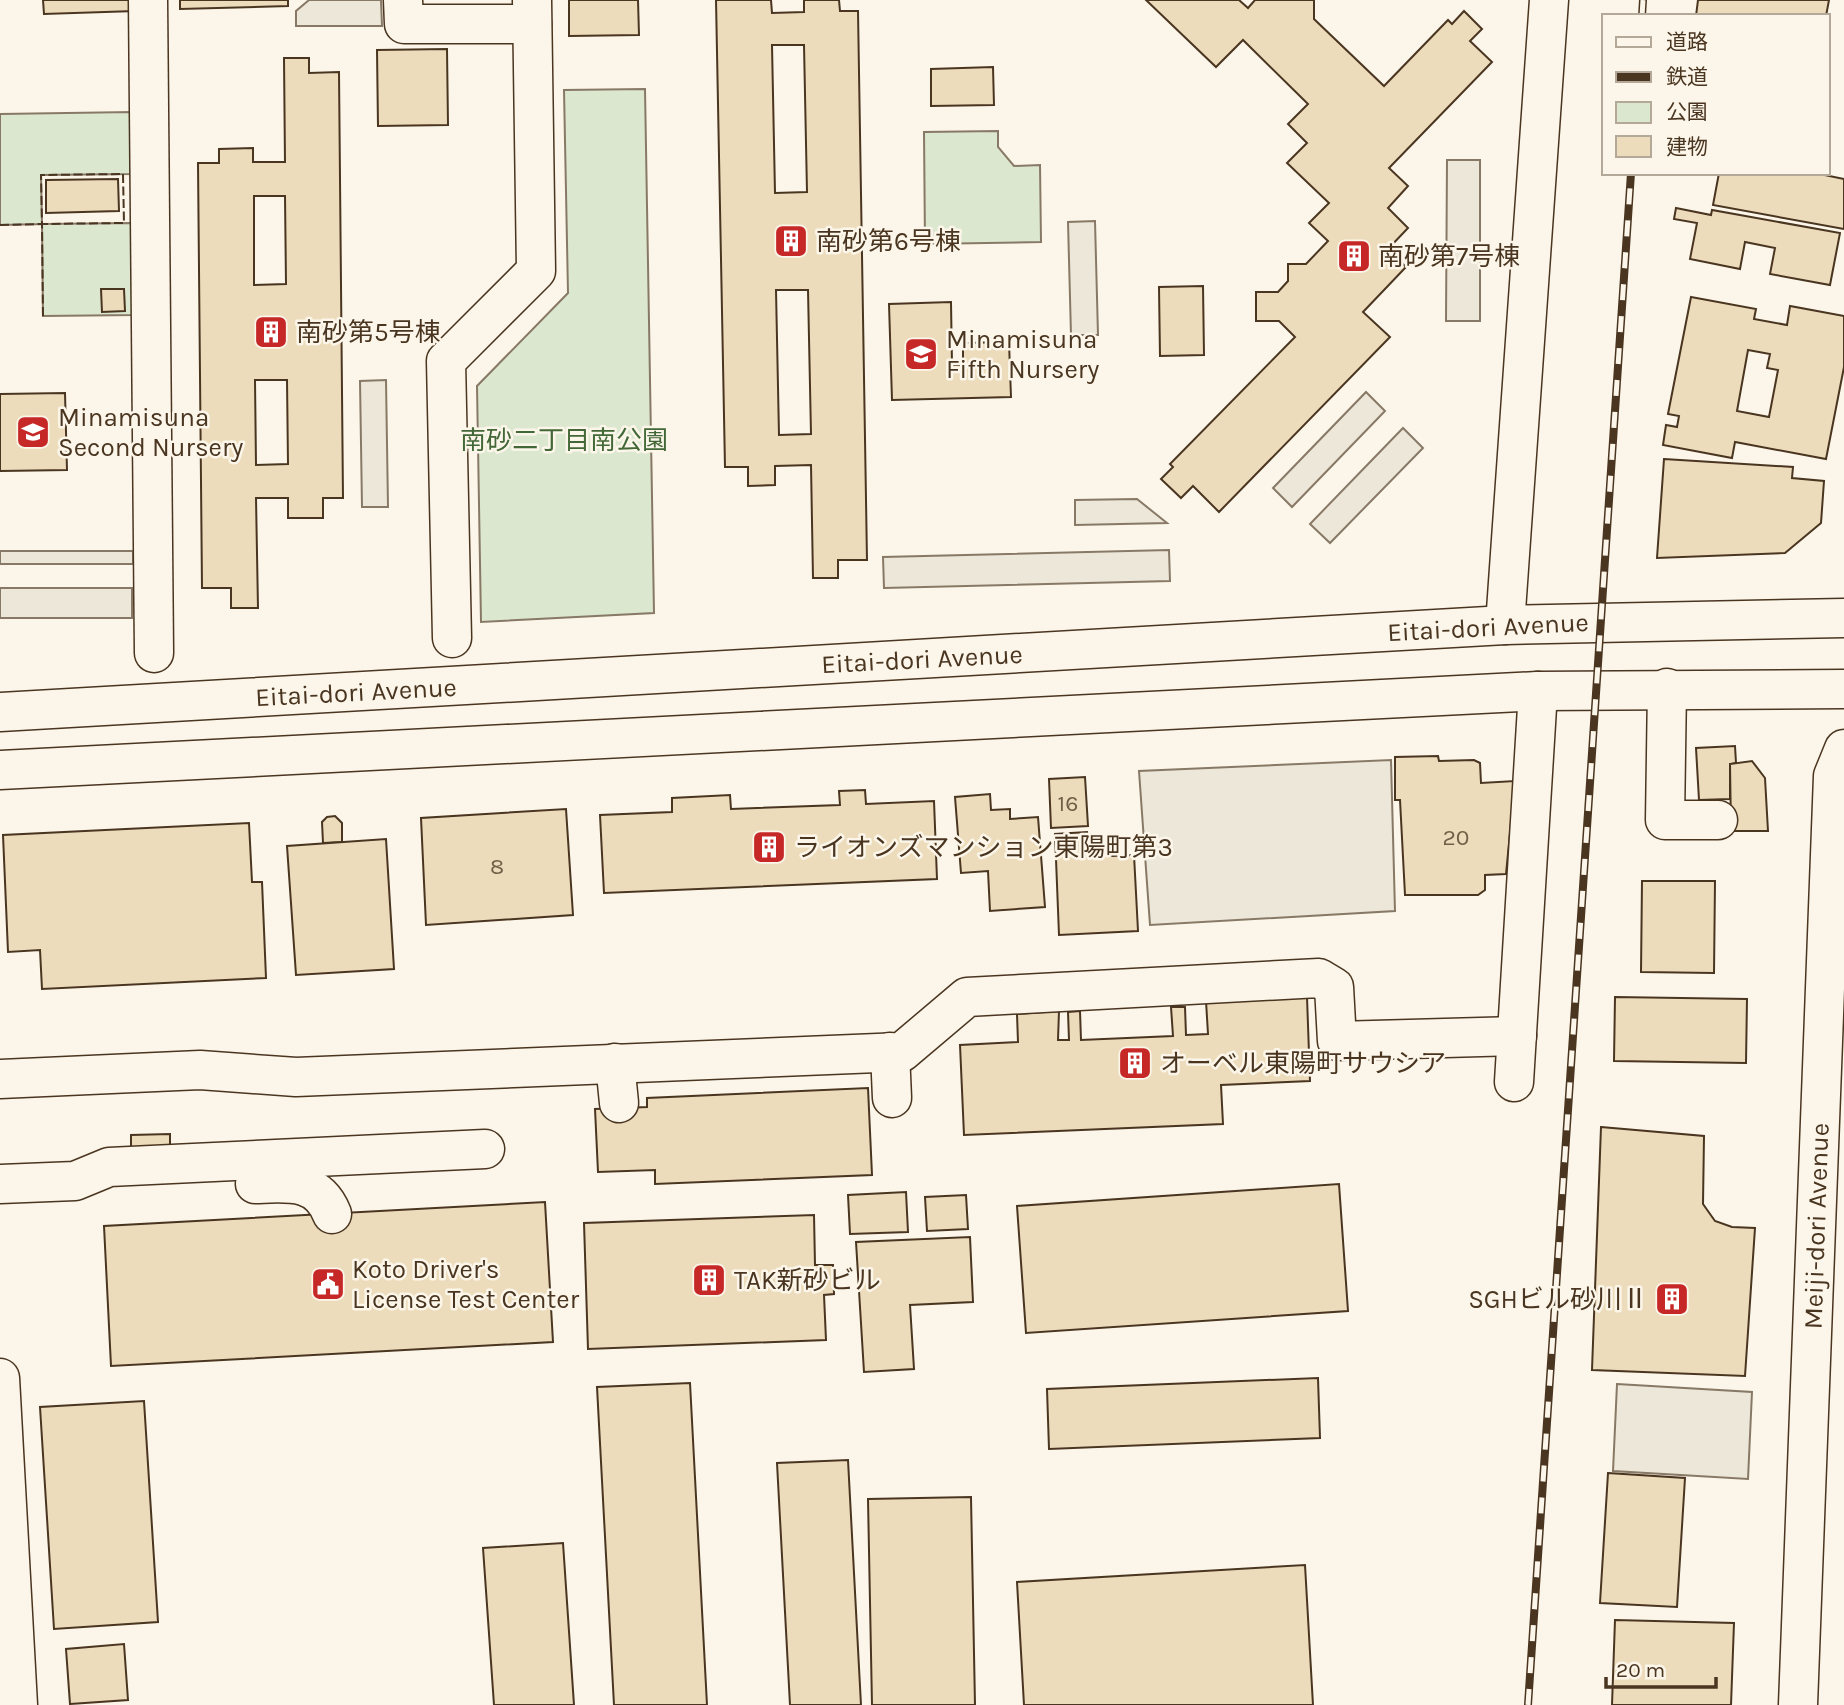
<svg xmlns="http://www.w3.org/2000/svg" width="1844" height="1705" viewBox="0 0 1844 1705" font-family="Karla,'Noto Sans JP',sans-serif">
<style>
.green{fill:#dce7d0;stroke:#887966;stroke-width:2}
.parking{fill:#ede7d9;stroke:#887966;stroke-width:2}
.building{fill:#ecdcbc;stroke:#4a3520;stroke-width:2;fill-rule:evenodd}
.lines{fill:none;stroke-linecap:round;stroke-linejoin:round}
.minor-casing{stroke:#4a3520;stroke-width:41}
.major-casing{stroke:#4a3520;stroke-width:41}
.minor{stroke:#fbf6e9;stroke-width:38}
.major{stroke:#fbf6e9;stroke-width:38}
.rail-casing{stroke:#4a3520;stroke-width:8}
.rail{stroke:#fbf6e9;stroke-width:5;stroke-dasharray:16;stroke-linecap:butt}
.fence{stroke:#4a3520;stroke-width:2;stroke-dasharray:9 3.5;stroke-linecap:butt}
.labels{text-anchor:middle;stroke-width:5;stroke-linejoin:round;paint-order:stroke}
.number-label{font-size:23px;fill:#725f47}
.poi-label{font-size:26px;fill:#4a3520;stroke:#fbf6e9;text-anchor:start}
.park-label{font-size:26px;fill:#436837;stroke:#fbf6e9}
.street-label{font-size:26px;fill:#4a3520;stroke:#fbf6e9}
</style>
<rect width="100%" height="100%" fill="#fbf6e9"/>
<g class="green">
<path d="M645,89L654,613L481,622L477,386L568,293L564,90Z"/>
<path d="M132,112L133,174L41,175L42,224L133,223L135,315L43,316L42,224L0,225V114Z"/>
<path d="M998,131V147L1014,166L1040,165L1041,242L925,244L924,132Z"/>
</g>
<g class="parking">
<path d="M309,0H381L382,26H296V11Z"/>
<path d="M1447,160H1480V321H1446Z"/>
<path d="M1095,221L1098,335H1071L1068,222Z"/>
<path d="M386,380L388,507H362L360,381Z"/>
<path d="M1366,392L1385,411L1292,507L1273,488Z"/>
<path d="M1403,428L1423,448L1330,543L1310,524Z"/>
<path d="M1137,499L1167,523L1075,525V500Z"/>
<path d="M1169,550L1170,581L884,588L883,557Z"/>
<rect x="0" y="551" width="133" height="13"/>
<rect x="0" y="588" width="132" height="30"/>
<path d="M1391,760L1395,911L1150,925L1139,771Z"/>
<path d="M1617,1384L1752,1392L1748,1479L1613,1471Z"/>
</g>
<g class="building">
<path d="M43,0H135V11L44,14Z"/>
<path d="M180,0H288V6L180,9Z"/>
<path d="M569,0H638L639,35L569,36Z"/>
<path d="M716,0H771L772,13L804,12V0H839L840,11H858L867,560H838V578H813L811,465L775,466V485L748,486V467H725ZM772,45H804L807,192L775,193ZM776,290H808L811,434L779,435Z"/>
<path d="M1146,0H1239L1248,8L1255,0H1314V19L1384,86L1448,20L1452,24L1464,11L1482,29L1470,41L1492,62L1389,168L1408,186L1388,208L1408,228L1388,249L1406,267L1363,312L1390,337L1219,512L1193,486L1181,498L1161,479L1173,467L1170,464L1295,337L1279,321H1256V292H1278L1288,281V264H1306L1328,241L1309,223L1329,203L1287,163L1307,143L1288,124L1308,104L1243,40L1216,67Z"/>
<path d="M1698,0H1829L1826,16H1696Z"/>
<path d="M447,49L448,125L378,126L377,50Z"/>
<path d="M284,58H309V73L339,72L343,498H323V518H288V498H256L258,608H231V588H202L198,163H219V149L253,148V162H285ZM254,196H285L286,284L254,285ZM255,380H287L288,464L256,465Z"/>
<path d="M993,67L994,105L931,106V69Z"/>
<path d="M1719,173H1815L1844,179V229L1713,205Z"/>
<path d="M118,179L119,211L46,213V180Z"/>
<path d="M1676,208L1711,215L1712,210L1840,233L1830,285L1770,274L1775,248L1745,242L1740,269L1690,259L1697,223L1674,219Z"/>
<path d="M1203,286L1204,355L1160,356L1159,287Z"/>
<path d="M101,289H124L125,311L102,312Z"/>
<path d="M1691,297L1756,309L1754,319L1787,325L1790,306L1844,316V367L1826,459L1735,442L1732,458L1663,445L1666,425L1677,427L1679,416L1668,414ZM1748,350L1770,354L1767,368L1778,370L1769,417L1737,411Z"/>
<path d="M951,302L952,365H963V343L1009,342L1011,397L892,400L889,304Z"/>
<path d="M65,393L67,470L0,471V394Z"/>
<path d="M1664,459L1793,467L1792,478L1824,481L1821,523L1785,553L1657,558Z"/>
<path d="M1735,746L1736,763L1730,764V799L1699,800L1696,748Z"/>
<path d="M1438,756L1439,761L1474,760L1480,763L1481,783L1515,781L1506,874L1485,875V890L1478,895H1405L1400,800H1395V757Z"/>
<path d="M1752,761L1765,778L1768,831H1731L1730,764Z"/>
<path d="M1085,777L1088,826L1051,828L1049,779Z"/>
<path d="M865,790L866,804L934,801L937,879L604,893L600,815L672,812V798L730,795L731,809L840,805L839,791Z"/>
<path d="M990,794L991,810L1010,809V819L1038,817L1045,907L990,911L988,871L961,873L955,797Z"/>
<path d="M566,809L573,915L426,925L421,818Z"/>
<path d="M335,816L342,823V842L323,843L322,822L327,817Z"/>
<path d="M249,823L252,882H262L266,978L42,989L40,950L8,952L3,835Z"/>
<path d="M1087,832L1089,846L1111,845L1112,856L1134,855L1138,931L1059,935L1055,834Z"/>
<path d="M386,839L394,969L296,975L287,846Z"/>
<path d="M1642,881H1715L1714,973L1641,972Z"/>
<path d="M1307,997L1310,1081L1221,1085L1223,1124L964,1135L960,1045L1018,1042L1017,1014L1059,1011L1058,1040H1069L1068,1012L1080,1011L1081,1040L1173,1036L1171,1007H1185L1186,1035L1208,1034L1206,1001Z"/>
<path d="M1615,997L1747,999L1746,1063L1614,1061Z"/>
<path d="M868,1088L872,1175L655,1184V1170L598,1172L595,1109L647,1107V1098Z"/>
<path d="M1601,1127L1704,1136L1703,1204L1715,1221L1732,1227L1755,1228L1745,1376L1592,1370Z"/>
<path d="M170,1134V1147L131,1148V1135Z"/>
<path d="M1339,1184L1348,1311L1026,1333L1017,1206Z"/>
<path d="M906,1192L908,1232L850,1234L848,1195Z"/>
<path d="M966,1195L968,1229L927,1231L925,1197Z"/>
<path d="M545,1202L553,1342L111,1366L104,1226Z"/>
<path d="M814,1215L815,1265H833L834,1294L824,1295L826,1340L588,1349L584,1223Z"/>
<path d="M970,1237L973,1302L910,1305L914,1369L864,1372L856,1242Z"/>
<path d="M1318,1378L1320,1438L1049,1449L1047,1389Z"/>
<path d="M690,1383L707,1705H614L597,1387Z"/>
<path d="M144,1401L158,1622L54,1629L40,1407Z"/>
<path d="M848,1460L861,1705H790L777,1463Z"/>
<path d="M1608,1473L1685,1478L1677,1607L1600,1603Z"/>
<path d="M971,1497L975,1705H872L868,1499Z"/>
<path d="M563,1543L574,1705H494L483,1548Z"/>
<path d="M1305,1565L1313,1705H1024L1017,1582Z"/>
<path d="M1615,1620L1734,1623L1731,1705H1612Z"/>
<path d="M124,1644L128,1700L70,1704L66,1649Z"/>
</g>
<g class="lines">
<g class="minor-casing">
<g id="minor">
<path d="M148,0L154,653"/>
<path d="M403,0L404,24H532"/>
<path d="M1505,625L1549,0"/>
<path d="M452,638L446,361L536,271L532,0"/>
<path d="M1667,688L1665,820H1718"/>
<path d="M890,1052L892,1098"/>
<path d="M615,1063L619,1103"/>
<path d="M0,1079L200,1070L296,1077L902,1052L967,997L1319,978L1334,987L1337,1041L1517,1036"/>
<path d="M1514,1082L1538,691"/>
<path d="M0,1184L75,1181L109,1167L485,1149"/>
<path d="M255,1184C287,1183 318,1178 332,1214"/>
<path d="M0,1378L18,1705"/>
</g>
</g>
<g class="major-casing">
<g id="major">
<path d="M0,712L1505,625L1844,618"/>
<path d="M0,770L1538,691L1844,689"/>
<path d="M1798,1705L1833,776L1844,749"/>
</g>
</g>
<use href="#minor" class="minor"/>
<use href="#major" class="major"/>
<g class="rail-casing">
<g id="rail">
<path d="M1642,16L1643,0"/>
<path d="M1528,1705L1631,173"/>
</g>
</g>
<use href="#rail" class="rail"/>
<g class="fence">
<path d="M123,174L124,223L42,224L41,175Z"/>
<path d="M0,225L42,224L43,316"/>
</g>
</g>
<defs>
<g id="building-square" transform="scale(1.75)"><rect x="-9" y="-9" width="18" height="18" rx="4" fill="#c62828" stroke="#fbf6e9"/><path d="M-4-6H4V6H1V3H-1V6H-4ZM-2.5-4.3h1.7v1.8h-1.7ZM.8-4.3h1.7v1.8H.8ZM-2.5-1h1.7V.8h-1.7ZM.8-1h1.7V.8H.8Z" fill="#fff"/></g>
<g id="school-square" transform="scale(1.75)"><rect x="-9" y="-9" width="18" height="18" rx="4" fill="#c62828" stroke="#fbf6e9"/><path d="M0-5L7-2L0 1L-7-2ZM-4 1L0 2.5L4 1V4Q0 6-4 4Z" fill="#fff"/></g>
<g id="civic-square" transform="scale(1.75)"><rect x="-9" y="-9" width="18" height="18" rx="4" fill="#c62828" stroke="#fbf6e9"/><path d="M-.6-6.5H3V-4.5H.6V-3L4-1V1h2V6H-6V1h2V-1L-.6-3ZM-1.2 2.5V6h2.4V2.5Z" fill="#fff"/></g>
</defs>
<g fill-rule="evenodd">
<use href="#building-square" x="791" y="241"/>
<use href="#building-square" x="1354" y="256"/>
<use href="#building-square" x="271" y="332"/>
<use href="#school-square" x="921" y="354"/>
<use href="#school-square" x="33" y="432"/>
<use href="#building-square" x="769" y="847"/>
<use href="#building-square" x="1135" y="1063"/>
<use href="#building-square" x="709" y="1280"/>
<use href="#civic-square" x="328" y="1284"/>
<use href="#building-square" x="1672" y="1299"/>
</g>
<g class="labels">
<g class="number-label">
<text x="1068" y="811">16</text>
<text x="1456" y="845">20</text>
<text x="497" y="874">8</text>
</g>
<g class="poi-label">
<text x="816" y="250">南砂第6号棟</text>
<text x="1378" y="265">南砂第7号棟</text>
<text x="296" y="341">南砂第5号棟</text>
<text x="946" y="348">Minamisuna<tspan x="946" dy="30">Fifth Nursery</tspan></text>
<text x="58" y="426">Minamisuna<tspan x="58" dy="30">Second Nursery</tspan></text>
<text x="794" y="856">ライオンズマンション東陽町第3</text>
<text x="1160" y="1072">オーベル東陽町サウシア</text>
<text x="352" y="1278">Koto Driver's<tspan x="352" dy="30">License Test Center</tspan></text>
<text x="734" y="1289">TAK新砂ビル</text>
<text x="1648" y="1308" text-anchor="end">SGHビル砂川Ⅱ</text>
</g>
<g class="park-label">
<text x="564" y="449">南砂二丁目南公園</text>
</g>
<g class="street-label">
<text transform="translate(1488 627) rotate(-3)" y="9">Eitai-dori Avenue</text>
<text transform="translate(922 659) rotate(-3)" y="9">Eitai-dori Avenue</text>
<text transform="translate(356 692) rotate(-3)" y="9">Eitai-dori Avenue</text>
<text transform="translate(1816 1226) rotate(-88)" y="9">Meiji-dori Avenue</text>
</g>
</g>
<rect x="1602" y="14" width="228" height="161" fill="#fbf6e9" stroke="#b4a999" stroke-width="2"/>
<rect x="1616" y="37" width="35" height="10" fill="#fbf6e9" stroke="#b4a999" stroke-width="2"/>
<text x="1666" y="49" font-size="21" fill="#4a3520">道路</text>
<rect x="1616" y="72" width="35" height="10" fill="#4a3520" stroke="#b4a999" stroke-width="2"/>
<text x="1666" y="84" font-size="21" fill="#4a3520">鉄道</text>
<rect x="1616" y="102" width="35" height="21" fill="#dce7d0" stroke="#b4a999" stroke-width="2"/>
<text x="1666" y="119" font-size="21" fill="#4a3520">公園</text>
<rect x="1616" y="136" width="35" height="21" fill="#ecdcbc" stroke="#b4a999" stroke-width="2"/>
<text x="1666" y="154" font-size="21" fill="#4a3520">建物</text>
<path d="M1606 1677v10h110v-10" fill="none" stroke="#4a3520" stroke-width="3.5"/>
<text x="1616" y="1677" font-size="21" fill="#4a3520" stroke="#fbf6e9" stroke-width="5" paint-order="stroke">20 m</text>
</svg>
